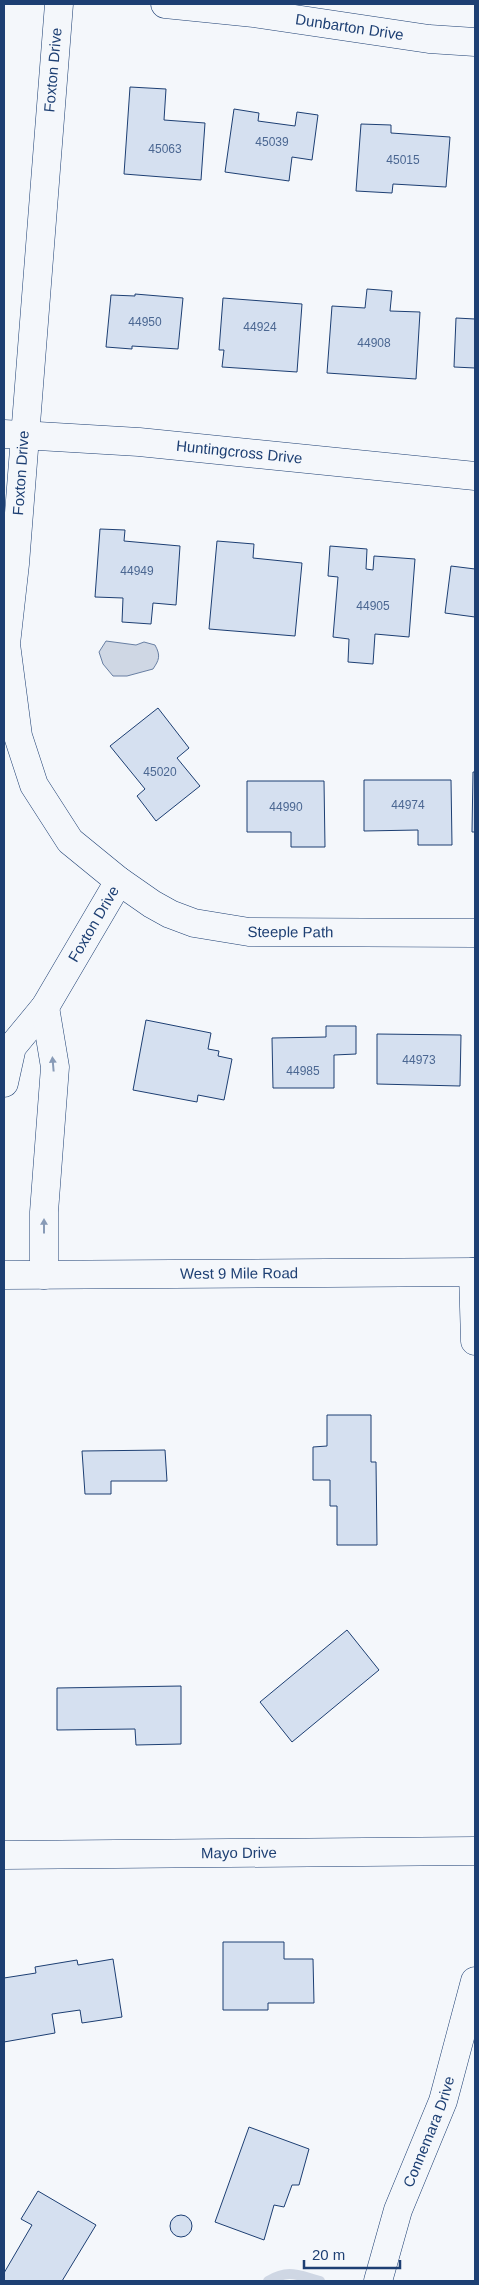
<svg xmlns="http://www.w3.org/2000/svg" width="479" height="2285" viewBox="0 0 479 2285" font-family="Arial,sans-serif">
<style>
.water{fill:#cfd7e4;stroke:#687fa3}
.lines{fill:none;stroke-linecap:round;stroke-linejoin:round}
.stream{stroke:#cfd7e4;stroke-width:10}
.building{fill:#d5e0f0;stroke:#1d3f73}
.minor-casing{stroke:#1d3f73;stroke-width:29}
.minor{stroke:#f4f7fb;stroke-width:28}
.oneway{fill:#889bb7}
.labels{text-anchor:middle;stroke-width:4;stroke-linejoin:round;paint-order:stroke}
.number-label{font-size:12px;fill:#4b6792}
.street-label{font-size:15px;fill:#1d3f73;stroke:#f4f7fb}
</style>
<rect width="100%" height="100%" fill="#f4f7fb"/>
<path class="water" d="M106,641L136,645L144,642L155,645C161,656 159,660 153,669L127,676H113L103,664L99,652Z"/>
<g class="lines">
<path class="stream" d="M268,2281C289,2269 297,2275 320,2281"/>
</g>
<g class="building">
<path d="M130,87L166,89L164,120L205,123L201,180L124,174Z"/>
<path d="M234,109L259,113L258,121L295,126L297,112L318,115L312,160L292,157L289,181L225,172Z"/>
<path d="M361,124L391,125V133L450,137L446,187L393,184L392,193L356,191Z"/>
<path d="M367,289L392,291L390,311L420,312L416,379L327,373L332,306L365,308Z"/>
<path d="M135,294L183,298L178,349L132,346V349L106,347L111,295L135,296Z"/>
<path d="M223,298L302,304L297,372L222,367L224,350H219Z"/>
<path d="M456,318L475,319V368L454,367Z"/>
<path d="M100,529L125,530L124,541L180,546L176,605L153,603L151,624L122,622L123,598L95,597Z"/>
<path d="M217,541L254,544L253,558L302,563L295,636L209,629Z"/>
<path d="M330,546L367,549L366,569L373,570L374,556L415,559L409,637L375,634L373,664L348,662L349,639L333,637L338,577L328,576Z"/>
<path d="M451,566L475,569V617L445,613Z"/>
<path d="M158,708L189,748L177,758L200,786L156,821L137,796L145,789L110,746Z"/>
<path d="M473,772H475V832H472Z"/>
<path d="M364,780H451L452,845H418V830L364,831Z"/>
<path d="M247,781H324L325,847H291V832H247Z"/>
<path d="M146,1020L211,1033L208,1049L219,1051L218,1056L232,1059L224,1100L198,1095L197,1102L133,1090Z"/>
<path d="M326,1026H356V1054L334,1055V1088H273L272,1038L326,1037Z"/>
<path d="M377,1034L461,1035L460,1086L377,1084Z"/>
<path d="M327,1415H371V1462H376L377,1545H337V1506H330V1480H313V1447L327,1446Z"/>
<path d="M165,1450L167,1481H111V1494H85L82,1451Z"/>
<path d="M347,1630L379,1670L292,1742L260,1702Z"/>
<path d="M181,1686V1744L136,1745L135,1729L57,1730V1688Z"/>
<path d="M223,1942H284V1959H313L314,2003H268V2010H223Z"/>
<path d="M113,1959L122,2017L82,2023L80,2010L52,2014L55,2033L4,2042V1978L36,1973L35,1967L77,1960L78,1965Z"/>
<path d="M249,2127L309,2149L299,2185H292L284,2207L274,2205L264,2240L215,2222Z"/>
<path d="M38,2191L96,2225L62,2281H4V2273L32,2225L21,2219Z"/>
<circle cx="181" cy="2226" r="11"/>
</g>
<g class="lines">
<g class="minor-casing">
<g id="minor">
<path id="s1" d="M59,4L15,564L6,644L18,736L34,785L70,841L119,881L152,904L170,914L194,923L249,932L475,933"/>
<path id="s2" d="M165,4L254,13L429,39L475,42"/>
<path id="s3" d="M4,434L139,442L475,476"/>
<path id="s4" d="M4,1083L12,1047L45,1007L119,881"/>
<path d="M473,1272L475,1341"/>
<path id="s5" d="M4,1275L475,1272"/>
<path d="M44,1275V1212L55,1067L45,1007"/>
<path id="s6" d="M4,1855L475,1851"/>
<path id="s7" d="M378,2281L398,2210L443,2101L475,1981"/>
</g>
</g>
<use href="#minor" class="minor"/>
</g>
<defs><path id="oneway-solid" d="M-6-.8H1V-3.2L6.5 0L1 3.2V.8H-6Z" transform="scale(1.25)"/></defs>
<g class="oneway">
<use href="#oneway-solid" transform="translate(53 1064) rotate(-95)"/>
<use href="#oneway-solid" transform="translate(44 1226) rotate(-90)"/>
</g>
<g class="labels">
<g class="number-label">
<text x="272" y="146">45039</text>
<text x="165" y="153">45063</text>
<text x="403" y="164">45015</text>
<text x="145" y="326">44950</text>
<text x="260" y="331">44924</text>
<text x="374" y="347">44908</text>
<text x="137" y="575">44949</text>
<text x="373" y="610">44905</text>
<text x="160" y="776">45020</text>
<text x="408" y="809">44974</text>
<text x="286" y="811">44990</text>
<text x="419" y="1064">44973</text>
<text x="303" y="1075">44985</text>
</g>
<g class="street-label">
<text dy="5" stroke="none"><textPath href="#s2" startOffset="186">Dunbarton Drive</textPath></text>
<text transform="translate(53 70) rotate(-85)" y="5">Foxton Drive</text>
<text dy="5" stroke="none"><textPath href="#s3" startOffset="236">Huntingcross Drive</textPath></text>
<text transform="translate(21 473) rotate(-86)" y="5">Foxton Drive</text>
<text dy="5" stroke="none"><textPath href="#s4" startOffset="185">Foxton Drive</textPath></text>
<text dy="5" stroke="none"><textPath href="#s1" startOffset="1100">Steeple Path</textPath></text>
<text dy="5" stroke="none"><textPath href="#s5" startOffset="235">West 9 Mile Road</textPath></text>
<text dy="5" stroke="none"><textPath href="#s6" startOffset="235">Mayo Drive</textPath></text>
<text dy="5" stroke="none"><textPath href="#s7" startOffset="158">Connemara Drive</textPath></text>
</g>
</g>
<rect width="479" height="2285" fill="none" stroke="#1d3f73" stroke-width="10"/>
<path d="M304 2260v8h96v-8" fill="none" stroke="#1d3f73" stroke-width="2.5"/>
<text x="312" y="2260" font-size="15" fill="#1d3f73" stroke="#f4f7fb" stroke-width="4" paint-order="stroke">20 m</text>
</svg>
